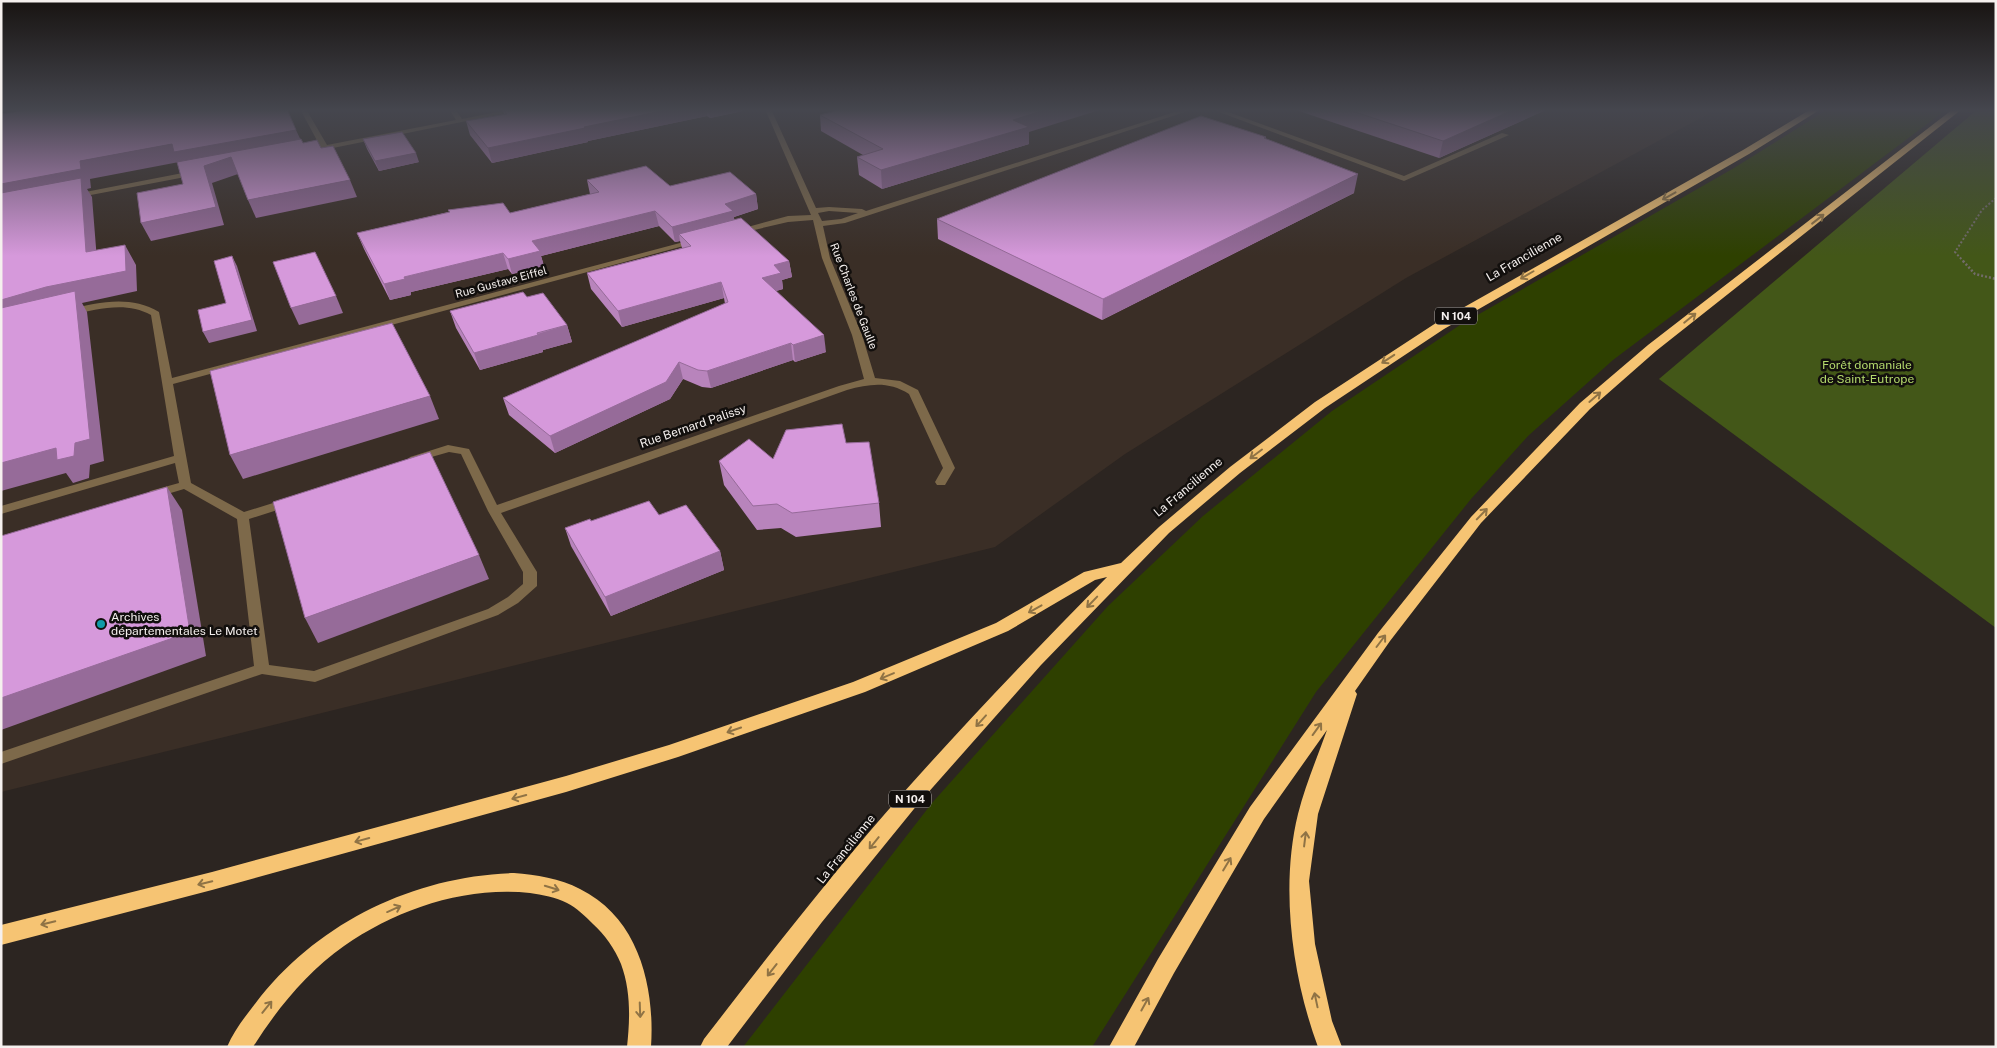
<svg xmlns="http://www.w3.org/2000/svg" width="1997" height="1048" viewBox="0 0 1997 1048" font-family="'Public Sans',sans-serif">
<style>
.built{fill:#3a2e26}
.green{fill:#2e4000}
.forest{fill:#435718}
.lines{fill:none;stroke-linecap:round;stroke-linejoin:round}
.path-far1{stroke:#726c69;stroke-width:2;stroke-dasharray:2 2;stroke-linecap:butt}
.path{stroke:#726c69;stroke-width:2.5;stroke-dasharray:2 2;stroke-linecap:butt}
.minor{fill:#7d694a;fill-rule:evenodd}
.highway{fill:#f6c473;fill-rule:evenodd}
.wall{fill:#b884bc}
.shaded-wall{fill:#966b99}
.building{fill:#d699db;stroke:#966b99}
.oneway{stroke:#8f7345}
.culture-dot{fill:#0f9aa8;stroke:#120f0d;stroke-width:2}
.labels{text-anchor:middle;stroke-width:5;stroke-linejoin:round;paint-order:stroke}
.far-street-label{font-size:11px;fill:#f5f0ee;stroke:#120f0d}
.shield{fill:#120f0d;stroke:#b1acaa;stroke-width:1}
.shield-label{font-size:11px;font-weight:bold;fill:#f5f0ee}
.street-label{font-size:12px;fill:#f5f0ee;stroke:#120f0d}
.park-label{font-size:12px;fill:#b3d96c;stroke:#120f0d}
.poi-label{font-size:12px;fill:#f5f0ee;stroke:#120f0d;text-anchor:start}
</style>
<rect width="100%" height="100%" fill="#2c2521"/>
<path class="built" d="M22,109H1717L1406,278L1125,454L995,547L1,792V113Z"/>
<path class="green" d="M1828,109H1947L1613,360L1528,436L1471,499L1316,692L1092,1047H743L932,803L1108,606L1203,516L1332,411L1460,325L1734,168Z"/>
<path class="forest" d="M1978,109H1996V628L1659,379Z"/>
<g class="lines">
<path class="path-far1" d="M1964,262L1955,252L1982,210L1996,198"/>
<path class="path" d="M1963,261L1975,274L1996,279"/>
<g class="minor">
<path d="M300,109H306L327,145L456,120L449,109H455L462,119L512,109H526L318,151L314,149L320,146Z"/>
<path d="M765,109H771L816,208L829,207L862,209L866,211L1184,109H1194L845,223L823,226L830,258L862,335L875,378L900,381L918,390L955,468L945,485H937L935,482L943,468L909,394C888,381 870,384 847,390L501,513L537,572V586L518,603L498,615L315,682L262,674L1,764V752L254,666L237,519L184,489L154,498L150,497L148,494L150,491L179,483L175,463L1,514V506L174,456L151,315C126,301 98,309 71,315L68,314V310C99,302 130,295 159,312L172,378L695,239L702,241L173,384L191,483L244,512L289,498L295,502L293,505L249,519L269,665L314,671L488,609L508,597L523,584V572L488,511L461,454L449,452L414,462L410,461L408,459L410,457L448,445L469,449L497,505L839,386L864,379L852,335L822,258L813,220L788,222L737,234L733,231L788,216L811,215ZM829,211L858,213L841,219L822,221L818,213Z"/>
<path d="M1211,109H1220L1404,176L1502,133L1509,135L1404,181Z"/>
<path d="M198,170H201V174L75,198L71,196L75,194Z"/>
</g>
<g class="highway">
<path d="M1811,109H1821L1749,154L1444,329L1325,408L1240,473L1169,533L1041,665L918,804L822,922L727,1047H700L704,1039C769,955 834,871 904,792C970,718 1038,647 1107,577L1095,580L1008,631L865,692L678,757L566,792L212,890L1,945V925L212,872L566,776L669,745L853,682L996,623L1084,572L1121,563L1159,527L1230,467L1315,402L1436,323L1743,150Z"/>
<path d="M1953,109H1962L1656,351L1590,409L1481,523L1390,641L1355,691L1357,694L1318,814L1309,881L1315,944L1332,1021L1342,1047H1318C1292,977 1280,887 1298,814C1305,786 1317,758 1327,730L1264,819L1174,973L1134,1047H1109L1158,959L1250,807L1378,633L1471,517L1580,403L1648,345Z"/>
<path d="M514,873C536,875 560,878 580,889C639,918 655,987 651,1047H627C630,1019 631,991 621,964C615,949 605,935 593,924C585,916 577,908 567,903C556,897 542,895 530,893C465,886 397,909 344,946C307,972 277,1009 253,1047H227C235,1028 249,1012 261,996C323,920 416,876 514,873Z"/>
</g>
</g>
<g class="wall">
<path d="M502,109H743V111L710,118L707,116L588,141V142L492,163L470,135L466,121L504,114Z"/>
<path d="M1293,109H1548L1439,158Z"/>
<path d="M820,115L1029,132V144L882,189L859,175L857,157L863,155L821,131Z"/>
<path d="M1266,137V139L1354,193L1102,320L938,239L937,219Z"/>
<path d="M363,139L419,162L379,171L367,149Z"/>
<path d="M587,180L756,194L758,209L734,217V220L789,261L792,277L782,280L783,289L776,291L826,352L795,362L793,360L711,388L702,387L683,379L670,399L555,453L509,415L503,398L725,304L724,298L622,327L591,289L587,273L682,248L680,241L675,242L659,226L541,256L544,266L512,274L508,269L411,292V295L390,300L364,249L357,233L449,212L448,210L510,213L590,194Z"/>
<path d="M527,297L567,325L572,342L543,350V352L480,370L456,328L450,311Z"/>
<path d="M846,443L879,503L881,527L796,537L781,528L757,530L724,485L719,461L773,459Z"/>
<path d="M659,515L720,551L724,570L611,616L571,546L565,528L591,521Z"/>
</g>
<g class="shaded-wall">
<path d="M672,109H706L707,116L588,141V142L492,163L488,148L584,127Z"/>
<path d="M709,109H743V111L710,118Z"/>
<path d="M1048,109H1103L1029,132V144L882,189L881,170L1013,120Z"/>
<path d="M1515,109H1548L1439,158L1443,141Z"/>
<path d="M296,130L304,147L238,174L212,183L224,225L151,241L141,223L216,207L179,162L90,179L91,188L87,189L92,197L98,273L1,205V184L80,161L172,144Z"/>
<path d="M416,153L419,162L379,171L375,161Z"/>
<path d="M1358,174L1354,193L1102,320L1103,299Z"/>
<path d="M350,180L357,197L256,218L248,200Z"/>
<path d="M756,194L758,209L734,217L735,226L679,234L680,241L675,242L672,227L725,204Z"/>
<path d="M655,211L659,226L541,256L544,266L512,274L508,259L532,241Z"/>
<path d="M125,245L136,265L137,291L82,303L87,312L104,461L90,465L89,478L73,483L66,473L1,491V300Z"/>
<path d="M503,253L508,269L411,292V295L390,300L384,284L404,277Z"/>
<path d="M232,256L237,266L257,331L209,343L203,332L252,320Z"/>
<path d="M789,261L792,277L782,280L783,289L765,294L762,278L774,265Z"/>
<path d="M721,282L724,298L622,327L618,311Z"/>
<path d="M336,296L343,313L299,325L291,308Z"/>
<path d="M567,325L572,342L543,350V352L480,370L474,353Z"/>
<path d="M824,335L826,352L795,362L793,345Z"/>
<path d="M791,343L793,360L711,388L707,371Z"/>
<path d="M679,362L683,379L670,399L555,453L550,436Z"/>
<path d="M430,396L439,419L243,479L230,455Z"/>
<path d="M167,487L182,510L206,656L1,730V698Z"/>
<path d="M720,551L724,570L611,616L605,597Z"/>
<path d="M479,555L489,579L318,643L305,618Z"/>
</g>
<g class="building">
<path d="M34,109H287L296,130L174,152L172,144L80,161L81,169L1,184V114Z"/>
<path d="M503,109H672L584,127L585,128L488,148L466,121L507,114Z"/>
<path d="M842,109H1048L1013,120L1029,127L881,170L857,157L883,149L820,115Z"/>
<path d="M1346,109H1515L1443,141Z"/>
<path d="M1201,116L1266,137L1264,138L1358,174L1103,299L937,219Z"/>
<path d="M402,132L416,153L375,161L363,139Z"/>
<path d="M301,139L303,143L317,140L321,148L333,146L350,180L248,200L231,157L204,166L216,207L141,223L137,193L183,184L177,162Z"/>
<path d="M646,166L670,186L730,172L756,194L725,204L733,211L672,227L655,211L532,241L540,251L508,259L503,253L404,277L405,279L384,284L357,233L450,212L448,210L503,203L510,213L599,192L587,180Z"/>
<path d="M81,178L86,252L125,245L126,271L46,287L1,300V193Z"/>
<path d="M741,218L789,261L774,265L781,273L762,278L824,335L793,345L791,343L707,371L698,370L679,362L666,382L550,436L503,398L728,302L721,282L618,311L587,273L691,246L679,234Z"/>
<path d="M315,252L336,296L291,308L273,262Z"/>
<path d="M232,256L252,320L203,332L198,310L226,303L214,261Z"/>
<path d="M75,291L90,439L75,443L74,456L57,460L56,448L1,463V308Z"/>
<path d="M523,292L527,297L543,293L567,325L537,333L538,335L474,353L450,311Z"/>
<path d="M392,323L430,396L230,455L210,371Z"/>
<path d="M842,424L846,443L869,442L879,503L792,513L777,504L753,506L719,461L749,439L773,459L786,430Z"/>
<path d="M430,452L479,555L305,618L273,502Z"/>
<path d="M167,487L190,632L1,698V536Z"/>
<path d="M649,501L659,515L686,505L720,551L605,597L565,528L590,519L591,521Z"/>
</g>
<defs><path id="oneway-shaft" d="M-6 0H5M1.5-3L5.5 0L1.5 3" fill="none" stroke-width="1.6" stroke-linecap="round" stroke-linejoin="round" transform="scale(1.25)"/></defs>
<g class="oneway">
<use href="#oneway-shaft" transform="translate(1669 196) rotate(151)"/>
<use href="#oneway-shaft" transform="translate(1818 219) rotate(-38)"/>
<use href="#oneway-shaft" transform="translate(1527 275) rotate(150)"/>
<use href="#oneway-shaft" transform="translate(1690 318) rotate(-39)"/>
<use href="#oneway-shaft" transform="translate(1388 359) rotate(147)"/>
<use href="#oneway-shaft" transform="translate(1595 397) rotate(-41)"/>
<use href="#oneway-shaft" transform="translate(1256 454) rotate(143)"/>
<use href="#oneway-shaft" transform="translate(1482 514) rotate(-46)"/>
<use href="#oneway-shaft" transform="translate(1092 602) rotate(134)"/>
<use href="#oneway-shaft" transform="translate(1035 609) rotate(151)"/>
<use href="#oneway-shaft" transform="translate(1381 641) rotate(-53)"/>
<use href="#oneway-shaft" transform="translate(887 676) rotate(157)"/>
<use href="#oneway-shaft" transform="translate(981 721) rotate(132)"/>
<use href="#oneway-shaft" transform="translate(1317 729) rotate(-54)"/>
<use href="#oneway-shaft" transform="translate(734 730) rotate(161)"/>
<use href="#oneway-shaft" transform="translate(519 797) rotate(165)"/>
<use href="#oneway-shaft" transform="translate(1305 839) rotate(-83)"/>
<use href="#oneway-shaft" transform="translate(362 840) rotate(165)"/>
<use href="#oneway-shaft" transform="translate(874 843) rotate(129)"/>
<use href="#oneway-shaft" transform="translate(1227 864) rotate(-59)"/>
<use href="#oneway-shaft" transform="translate(205 883) rotate(166)"/>
<use href="#oneway-shaft" transform="translate(552 888) rotate(17)"/>
<use href="#oneway-shaft" transform="translate(394 909) rotate(-24)"/>
<use href="#oneway-shaft" transform="translate(48 923) rotate(166)"/>
<use href="#oneway-shaft" transform="translate(772 970) rotate(128)"/>
<use href="#oneway-shaft" transform="translate(1316 1000) rotate(-102)"/>
<use href="#oneway-shaft" transform="translate(1145 1004) rotate(-61)"/>
<use href="#oneway-shaft" transform="translate(267 1007) rotate(-51)"/>
<use href="#oneway-shaft" transform="translate(640 1010) rotate(88)"/>
</g>
<linearGradient id="sky" x2="0" y2="1"><stop stop-color="#181412"/><stop offset="0.43" stop-color="#45464e"/><stop offset="1" stop-color="#45464e" stop-opacity="0"/></linearGradient>
<rect width="1997" height="256" fill="url(#sky)"/>
<circle class="culture-dot" cx="101" cy="624" r="5"/>
<g class="labels">
<g class="far-street-label">
<text transform="translate(501 282) rotate(-15)" y="4">Rue Gustave Eiffel</text>
<text transform="translate(854 296) rotate(69)" y="4">Rue Charles de Gaulle</text>
</g>
<g class="shield">
<rect x="1435" y="307.5" width="42" height="17" rx="4"/>
<rect x="889" y="790.5" width="42" height="17" rx="4"/>
</g>
<g class="shield-label">
<text x="1456" y="320">N 104</text>
<text x="910" y="803">N 104</text>
</g>
<g class="street-label">
<text transform="translate(1524 257) rotate(-30)" y="4">La Francilienne</text>
<text transform="translate(693 426) rotate(-19)" y="4">Rue Bernard Palissy</text>
<text transform="translate(1188 487) rotate(-40)" y="4">La Francilienne</text>
<text transform="translate(846 849) rotate(-51)" y="4">La Francilienne</text>
</g>
<g class="park-label">
<text x="1867" y="369">Forêt domaniale<tspan x="1867" dy="14">de Saint-Eutrope</tspan></text>
</g>
<g class="poi-label">
<text x="111" y="621">Archives<tspan x="111" dy="14">départementales Le Motet</tspan></text>
</g>
</g>
<rect width="1997" height="1048" fill="none" stroke="#f5f0ee" stroke-width="5"/>
</svg>
